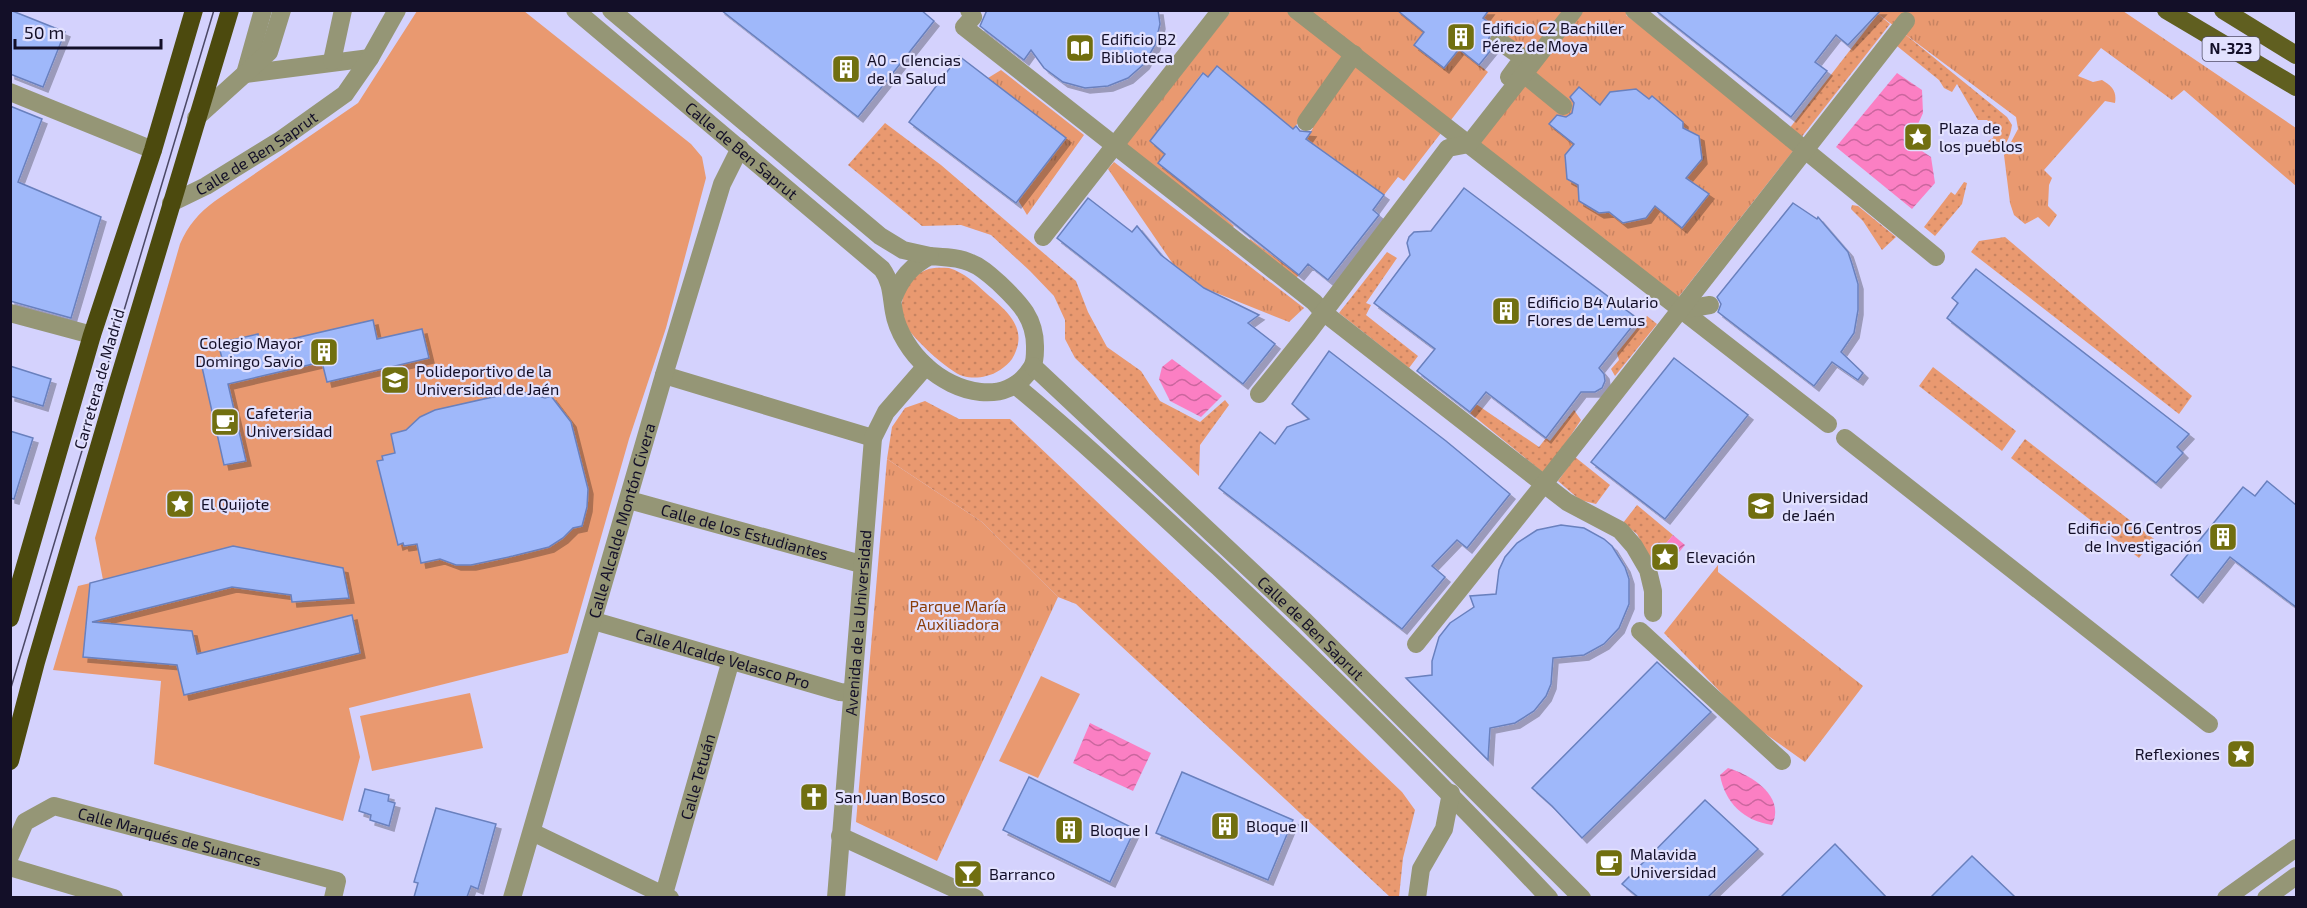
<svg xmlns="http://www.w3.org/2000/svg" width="2307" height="908" viewBox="0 0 2307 908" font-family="'Exo 2',sans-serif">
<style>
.grass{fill:url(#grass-dots)}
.park{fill:url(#park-tufts)}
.pitch{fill:#e99970}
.water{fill:url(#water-waves)}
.building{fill:#9fb8fa;stroke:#6980be;stroke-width:1.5;filter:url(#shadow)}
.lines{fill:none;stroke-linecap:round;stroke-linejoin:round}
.minor{stroke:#959676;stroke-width:18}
.major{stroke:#605f20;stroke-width:18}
.highway{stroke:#4c4a0e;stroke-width:18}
.tram{stroke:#4b4866;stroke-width:1.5}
.labels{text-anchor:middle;stroke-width:4.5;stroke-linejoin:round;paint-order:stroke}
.shield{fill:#e2e1fe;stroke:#514e68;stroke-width:1.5}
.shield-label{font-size:15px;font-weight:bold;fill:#130f28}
.poi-label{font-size:16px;fill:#130f28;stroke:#e2e1fe;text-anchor:start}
.street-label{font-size:16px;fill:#130f28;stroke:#e2e1fe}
.park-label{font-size:16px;fill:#8b3e0b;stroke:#e2e1fe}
</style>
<defs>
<pattern id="grass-dots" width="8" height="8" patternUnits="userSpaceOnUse" patternTransform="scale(1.5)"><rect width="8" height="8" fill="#e99970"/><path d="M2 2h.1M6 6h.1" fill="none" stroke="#c78361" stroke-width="1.8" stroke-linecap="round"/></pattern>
<pattern id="park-tufts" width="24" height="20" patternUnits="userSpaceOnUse" patternTransform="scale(1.5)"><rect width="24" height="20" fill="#e99970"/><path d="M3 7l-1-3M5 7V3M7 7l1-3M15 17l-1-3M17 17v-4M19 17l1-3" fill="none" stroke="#c78361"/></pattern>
<pattern id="water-waves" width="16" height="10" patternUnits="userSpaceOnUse" patternTransform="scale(1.5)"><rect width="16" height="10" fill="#fb7fc3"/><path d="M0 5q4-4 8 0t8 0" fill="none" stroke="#ca669e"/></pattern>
<filter id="shadow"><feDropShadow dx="5" dy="5" stdDeviation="0" flood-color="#0004"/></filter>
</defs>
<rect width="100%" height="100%" fill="#d4d2fd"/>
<g class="grass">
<path d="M1878,14L1890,24L1800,139L1789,129Z"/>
<path d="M1906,35L2007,117L2012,125C2010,138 2006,145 1997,154L1988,141L1993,138L1996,128L1987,120H1978L1957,84L1952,92L1944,88L1939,80L1897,46Z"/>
<path d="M885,123L941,165L1076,281L1088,312L1107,347L1141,371L1160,401L1200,422L1225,400L1229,405L1200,445L1199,476L1075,358L1065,339V320L1054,296L1030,271L991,235L961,225L922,226L848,165Z"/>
<path d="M1964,182L1967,183L1962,204L1935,236L1924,227L1951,192L1955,195Z"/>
<path d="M1852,205L1858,206L1896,237L1882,250L1863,221L1851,209Z"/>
<path d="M2005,237L2192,396L2179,414L1971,252L1979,241Z"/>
<path d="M1387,252L1397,258L1366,303L1371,305L1366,315L1418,356L1409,368L1339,313Z"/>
<path d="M949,268C965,273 975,283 987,294C1007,311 1030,329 1012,359C1006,367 996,374 986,376C979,378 970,378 963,376C949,372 911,337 905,324C896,305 906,278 926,270C933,267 942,268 949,268Z"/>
<path d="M1647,316L1657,324L1615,376L1611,369L1619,360L1617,353Z"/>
<path d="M1933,367L2016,431L2002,451L1919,386Z"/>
<path d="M925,401L959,419H1010L1402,792L1415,810L1403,858L1399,897H1390L1076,604L1058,597L982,522L887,459L892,427L905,408Z"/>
<path d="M1476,404L1539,447L1546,438L1550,441L1574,410L1581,420L1545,474L1470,413Z"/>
<path d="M2025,439L2154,539L2139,558L2011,458Z"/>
<path d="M1575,457L1610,485L1596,504L1580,500L1558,481Z"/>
<path d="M1637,505L1673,535L1653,559L1648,555L1637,534L1623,523Z"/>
</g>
<g class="park">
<path d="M1629,10L1626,15L1690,64L1793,151L1677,299L1479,142L1535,69L1503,33L1483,18L1489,11Z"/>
<path d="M1231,11H1411L1406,17L1424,32L1414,45L1444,68L1459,49L1488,72L1404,181L1398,177L1384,195L1306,139L1313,128L1301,119L1293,129L1217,66L1208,77L1202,73L1150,141L1165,154L1158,163L1194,191L1234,226L1231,229L1248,243L1250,239L1299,275L1293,281L1122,149Z"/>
<path d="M1874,11H2123L2296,128V186L2184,90L2172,100L2101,48L2078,76L2093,82L2102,80C2112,86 2117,91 2115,103L2105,101L2044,170L2052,178L2049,185L2048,206L2057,215L2049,227L2038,217L2025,224L2014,215L2010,203L2004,155L2018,129L2016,117Z"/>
<path d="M1001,70L1084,135L1027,215L1018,200L1066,138L988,78Z"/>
<path d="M1114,162L1304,308L1289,322L1204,288L1173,264L1108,169Z"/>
<path d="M887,459L982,522L1058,597L937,861L856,822Z"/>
<path d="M1718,565V572L1863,686L1805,762L1749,722L1664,633Z"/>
</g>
<g class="pitch">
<path d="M417,11H524L691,144L702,157L706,178L666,328L629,439L568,653L349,708L360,757L343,821L154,764L161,681L53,670L78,586L103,580L95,538L180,244C188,225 199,213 215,201L358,103Z"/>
<path d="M1041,676L1080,694L1038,778L999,761Z"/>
<path d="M470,693L483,748L372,771L360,716Z"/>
</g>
<g class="water">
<path d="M1897,73L1922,90L1923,113L1913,135L1916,147L1931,157L1935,183L1912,209L1836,147Z"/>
<path d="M1172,359L1222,396L1201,417L1170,401L1159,379L1162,367Z"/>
<path d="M1673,535L1685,545L1665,569L1653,559Z"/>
<path d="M1090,723L1151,753L1133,791L1073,763Z"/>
<path d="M1728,768C1751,775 1786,796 1772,825C1744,821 1725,803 1720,775Z"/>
</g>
<g class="building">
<path d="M10,10L65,32L43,87L10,74Z"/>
<path d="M721,10H921L934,21L858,117Z"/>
<path d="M987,10H1158L1160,24L1155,45L1144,64L1128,78L1108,86L1085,88L1063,82L1044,68L1031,50L1024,60L980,26Z"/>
<path d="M1397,10H1489L1483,18L1499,30L1490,35L1488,41L1492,49L1479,65L1459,49L1444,68L1414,45L1424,32Z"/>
<path d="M1655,10H1881L1848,45L1836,35L1815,62L1827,71L1791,117Z"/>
<path d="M959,56L1066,138L1016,203L909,122Z"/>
<path d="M1217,66L1293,129L1296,126L1300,131L1311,132L1306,139L1384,195L1373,210L1379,215L1328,280L1308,264L1299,275L1158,163L1165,154L1150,141L1203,73L1208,77Z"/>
<path d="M1579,87L1600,105L1610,92L1636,89L1649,99L1652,96L1683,122V128L1699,136L1702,159L1686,178L1709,194L1682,228L1655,206L1646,218L1623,223L1609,212L1599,213L1579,201L1578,185L1567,179L1565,155L1574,144L1549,124L1557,115L1566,117L1572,113L1574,103L1570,97Z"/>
<path d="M10,106L42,119L18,182L101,217L71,318L10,301Z"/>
<path d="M1464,188L1638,319L1599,368L1604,374L1605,381L1602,388L1595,392H1581L1546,438L1486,392L1470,412L1417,371L1435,349L1374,303L1410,255L1407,243L1409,237L1414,232L1431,231Z"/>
<path d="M1088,198L1132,232L1137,226L1161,255L1204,288L1259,315L1248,323L1275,344L1243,384L1057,238Z"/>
<path d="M1793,203L1817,219L1818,217L1848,252L1852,264L1858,284V310L1854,333L1841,352L1863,373L1858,380L1832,362L1814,386L1718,312L1721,304L1717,297Z"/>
<path d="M1976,269L2189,434L2177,447L2183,453L2156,483L1947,318L1958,303L1952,298Z"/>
<path d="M373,320L377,339L422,329L429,358L327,382L322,362L228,384L246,461L224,465L202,367L223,362L218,343L258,334L261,346Z"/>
<path d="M1329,351L1446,441L1510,494L1467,548L1457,540L1432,566L1445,577L1402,629L1219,488L1260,432L1275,444L1287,427L1309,419L1292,404Z"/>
<path d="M1674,358L1748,415L1665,519L1591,462Z"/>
<path d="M10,366L51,379L43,406L10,396Z"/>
<path d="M515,392L530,393L545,398L551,396L571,422L588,489L587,507L582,526L573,528L563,538L549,547L513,556L471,565H456L440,559L421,563L417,544L404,546L403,543L398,545L377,461L383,460L382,456L395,453L391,434L406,430L420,417L435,410Z"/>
<path d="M10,431L33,438L14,499L10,498Z"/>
<path d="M2267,481L2296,505V607L2230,557L2198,598L2171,575L2243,487L2255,496Z"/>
<path d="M1561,525L1584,528L1604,539L1612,546L1625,567L1629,579V604L1619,628L1604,644L1584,655L1553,658L1551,684L1546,696L1534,711L1515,723L1490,728L1488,760L1406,678L1432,675V661L1439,637L1450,623L1474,607L1470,596L1496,594L1499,570L1505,557L1517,543L1537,530Z"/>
<path d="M233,546L343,568L349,598L292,602L291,595L232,587L92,622L192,631L197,654L352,615L360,653L184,695L177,665L83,657L90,583Z"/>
<path d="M1657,662L1711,712L1582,838L1552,806L1532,788Z"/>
<path d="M1182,772L1293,820L1268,880L1156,833Z"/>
<path d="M1029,777L1135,829L1110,882L1003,830Z"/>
<path d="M365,789L389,795L388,801L395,803L389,826L370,820L371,815L359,811Z"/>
<path d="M1705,800L1758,849L1708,897H1638L1622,884Z"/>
<path d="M436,808L496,824L478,889L471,886L467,897H414L418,883L414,882Z"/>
<path d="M1835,844L1886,897H1781Z"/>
<path d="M1972,856L2015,897H1931Z"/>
</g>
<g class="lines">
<g class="minor">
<path d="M263,10L245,74L370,58"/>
<path id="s1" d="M575,10L882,269C892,283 891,296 894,312C897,331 911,353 926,366C955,393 1007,408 1032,367C1035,362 1035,355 1035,349C1036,319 1020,303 1000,284C991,276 982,267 971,263C959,257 943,257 930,256C911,266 901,278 893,299"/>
<path d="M611,10L880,236L903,250L930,256"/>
<path d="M969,10L973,17L964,27L1314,302L1323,312L1567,502L1620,530L1634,546L1648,570L1653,591V613"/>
<path d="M1296,10L1828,424"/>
<path d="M1634,10L1936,257"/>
<path d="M1499,41L1523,58L1509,77"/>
<path d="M332,61L343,10"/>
<path d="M1525,75L1563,106"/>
<path d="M10,92L153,150"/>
<path d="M196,118L269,52L282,10"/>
<path d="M1306,122L1354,54"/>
<path id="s2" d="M171,203L206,186L279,141L345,94L370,58L397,10"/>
<path d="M1043,237L1221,10"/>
<path d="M1680,310L1710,305"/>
<path d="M10,313L92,335"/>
<path id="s3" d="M1033,366L1305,621L1582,898"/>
<path d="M664,375L873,438"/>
<path d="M1015,385C1085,443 1151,505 1218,567C1331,674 1442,784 1549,898"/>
<path d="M1259,394L1308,333L1448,148L1469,144L1574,10"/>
<path d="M1845,438L2209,724"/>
<path id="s4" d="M629,500L861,564"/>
<path id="s5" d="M594,621L840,692L851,693"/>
<path d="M1640,631L1782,761"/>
<path d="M1416,644L1544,484L1906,21"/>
<path d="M532,832L670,898"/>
<path d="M840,836L975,898"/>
<path id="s6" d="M10,856L25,822L54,806L337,881L333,898"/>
<path d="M10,867L114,898"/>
<path id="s7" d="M664,894L731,660"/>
<path id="s8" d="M512,898L664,375L722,184L740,148"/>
<path id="s9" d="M836,898L873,438L886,412L926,366"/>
<path d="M1417,898L1421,869L1444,829L1451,793"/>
<path d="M2226,898L2296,848"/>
<path d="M2266,898L2296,876"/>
</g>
<g class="major">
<path d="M2166,10L2296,87"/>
<path d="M2223,10L2296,55"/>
</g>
<g class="highway">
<path d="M10,618L92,335L153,150L194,10"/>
<path d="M10,761L36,662L116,389L230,10"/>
</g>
<path class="tram" d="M10,691L214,10"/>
</g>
<defs>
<g id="building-square" transform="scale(1.5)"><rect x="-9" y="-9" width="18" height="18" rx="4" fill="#716f10" stroke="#e2e1fe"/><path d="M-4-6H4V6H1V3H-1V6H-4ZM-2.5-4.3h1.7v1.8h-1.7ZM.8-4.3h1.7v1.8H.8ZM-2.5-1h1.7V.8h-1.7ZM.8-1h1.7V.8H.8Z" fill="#fff"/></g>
<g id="library-square" transform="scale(1.5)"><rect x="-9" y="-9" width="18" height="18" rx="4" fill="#716f10" stroke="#e2e1fe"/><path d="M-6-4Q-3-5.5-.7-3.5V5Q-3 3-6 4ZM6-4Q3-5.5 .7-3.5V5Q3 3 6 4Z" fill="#fff"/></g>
<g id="sight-square" transform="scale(1.5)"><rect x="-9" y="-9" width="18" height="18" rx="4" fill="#716f10" stroke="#e2e1fe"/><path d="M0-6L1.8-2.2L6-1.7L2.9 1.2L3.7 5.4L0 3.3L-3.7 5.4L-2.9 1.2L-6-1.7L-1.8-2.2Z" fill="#fff"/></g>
<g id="university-square" transform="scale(1.5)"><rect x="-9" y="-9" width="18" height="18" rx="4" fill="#716f10" stroke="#e2e1fe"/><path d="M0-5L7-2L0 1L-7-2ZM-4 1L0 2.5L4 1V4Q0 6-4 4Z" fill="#fff"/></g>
<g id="cafe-square" transform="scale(1.5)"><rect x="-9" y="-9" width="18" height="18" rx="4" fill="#716f10" stroke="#e2e1fe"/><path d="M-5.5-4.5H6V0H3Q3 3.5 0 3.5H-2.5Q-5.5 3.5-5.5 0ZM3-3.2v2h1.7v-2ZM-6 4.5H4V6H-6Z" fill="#fff"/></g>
<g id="church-square" transform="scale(1.5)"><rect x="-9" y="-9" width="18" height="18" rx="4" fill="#716f10" stroke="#e2e1fe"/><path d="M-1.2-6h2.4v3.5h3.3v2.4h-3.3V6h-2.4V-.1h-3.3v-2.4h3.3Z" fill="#fff"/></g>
<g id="bar-square" transform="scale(1.5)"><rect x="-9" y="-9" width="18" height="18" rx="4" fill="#716f10" stroke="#e2e1fe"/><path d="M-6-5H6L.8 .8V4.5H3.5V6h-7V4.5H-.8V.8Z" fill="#fff"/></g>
</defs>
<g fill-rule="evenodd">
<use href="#building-square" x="1461" y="37"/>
<use href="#library-square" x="1080" y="48"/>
<use href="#building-square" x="846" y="69"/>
<use href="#sight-square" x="1918" y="137"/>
<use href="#building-square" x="1506" y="311"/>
<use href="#building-square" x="324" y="352"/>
<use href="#university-square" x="395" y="380"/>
<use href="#cafe-square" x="225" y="422"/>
<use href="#sight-square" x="180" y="504"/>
<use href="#university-square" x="1761" y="506"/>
<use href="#building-square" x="2223" y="537"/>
<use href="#sight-square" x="1665" y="557"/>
<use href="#sight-square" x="2241" y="754"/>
<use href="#church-square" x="814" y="797"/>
<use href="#building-square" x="1225" y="826"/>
<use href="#building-square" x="1069" y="830"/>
<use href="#cafe-square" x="1609" y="863"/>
<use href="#bar-square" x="968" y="874"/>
</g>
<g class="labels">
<rect class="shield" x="2202.5" y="37" width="57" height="24" rx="4.5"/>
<g class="shield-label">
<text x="2231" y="54">N-323</text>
</g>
<g class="poi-label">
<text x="1482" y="34">Edificio C2 Bachiller<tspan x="1482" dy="18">Pérez de Moya</tspan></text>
<text x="1101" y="45">Edificio B2<tspan x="1101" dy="18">Biblioteca</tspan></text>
<text x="867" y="66">A0 - CIencias<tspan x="867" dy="18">de la Salud</tspan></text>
<text x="1939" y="134">Plaza de<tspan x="1939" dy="18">los pueblos</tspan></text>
<text x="1527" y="308">Edificio B4 Aulario<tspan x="1527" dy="18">Flores de Lemus</tspan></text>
<text x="303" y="349" text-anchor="end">Colegio Mayor<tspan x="303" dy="18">Domingo Savio</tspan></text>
<text x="416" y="377">Polideportivo de la<tspan x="416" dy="18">Universidad de Jaén</tspan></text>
<text x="246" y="419">Cafeteria<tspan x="246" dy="18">Universidad</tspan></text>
<text x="1782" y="503">Universidad<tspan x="1782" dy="18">de Jaén</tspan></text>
<text x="201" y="510">El Quijote</text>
<text x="2202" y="534" text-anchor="end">Edificio C6 Centros<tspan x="2202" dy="18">de Investigación</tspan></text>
<text x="1686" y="563">Elevación</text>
<text x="2220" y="760" text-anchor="end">Reflexiones</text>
<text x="835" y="803">San Juan Bosco</text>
<text x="1246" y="832">Bloque II</text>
<text x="1090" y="836">Bloque I</text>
<text x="1630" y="860">Malavida<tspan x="1630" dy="18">Universidad</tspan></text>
<text x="989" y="880">Barranco</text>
</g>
<g class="street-label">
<text dy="6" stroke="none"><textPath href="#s1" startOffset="218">Calle de Ben Saprut</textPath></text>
<text dy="6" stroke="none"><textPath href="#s2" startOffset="99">Calle de Ben Saprut</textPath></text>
<text transform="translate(99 379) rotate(-74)" y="6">Carretera de Madrid</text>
<text dy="6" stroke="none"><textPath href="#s8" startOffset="393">Calle Alcalde Montón Civera</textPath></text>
<text dy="6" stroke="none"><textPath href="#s4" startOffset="120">Calle de los Estudiantes</textPath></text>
<text dy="6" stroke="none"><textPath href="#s9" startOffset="276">Avenida de la Universidad</textPath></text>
<text dy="6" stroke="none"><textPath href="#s3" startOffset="382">Calle de Ben Saprut</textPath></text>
<text dy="6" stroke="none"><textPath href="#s5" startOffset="134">Calle Alcalde Velasco Pro</textPath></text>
<text dy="6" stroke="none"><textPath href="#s7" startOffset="122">Calle Tetuán</textPath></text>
<text dy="6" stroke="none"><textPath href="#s6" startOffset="190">Calle Marqués de Suances</textPath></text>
</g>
<g class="park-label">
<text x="958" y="612">Parque María<tspan x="958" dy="18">Auxiliadora</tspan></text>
</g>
</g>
<rect width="2307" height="908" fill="none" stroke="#130f28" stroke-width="24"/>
<path d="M15 39v9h146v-9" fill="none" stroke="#130f28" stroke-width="3"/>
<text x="24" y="39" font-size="18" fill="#130f28" stroke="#e2e1fe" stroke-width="4.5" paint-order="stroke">50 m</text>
</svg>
